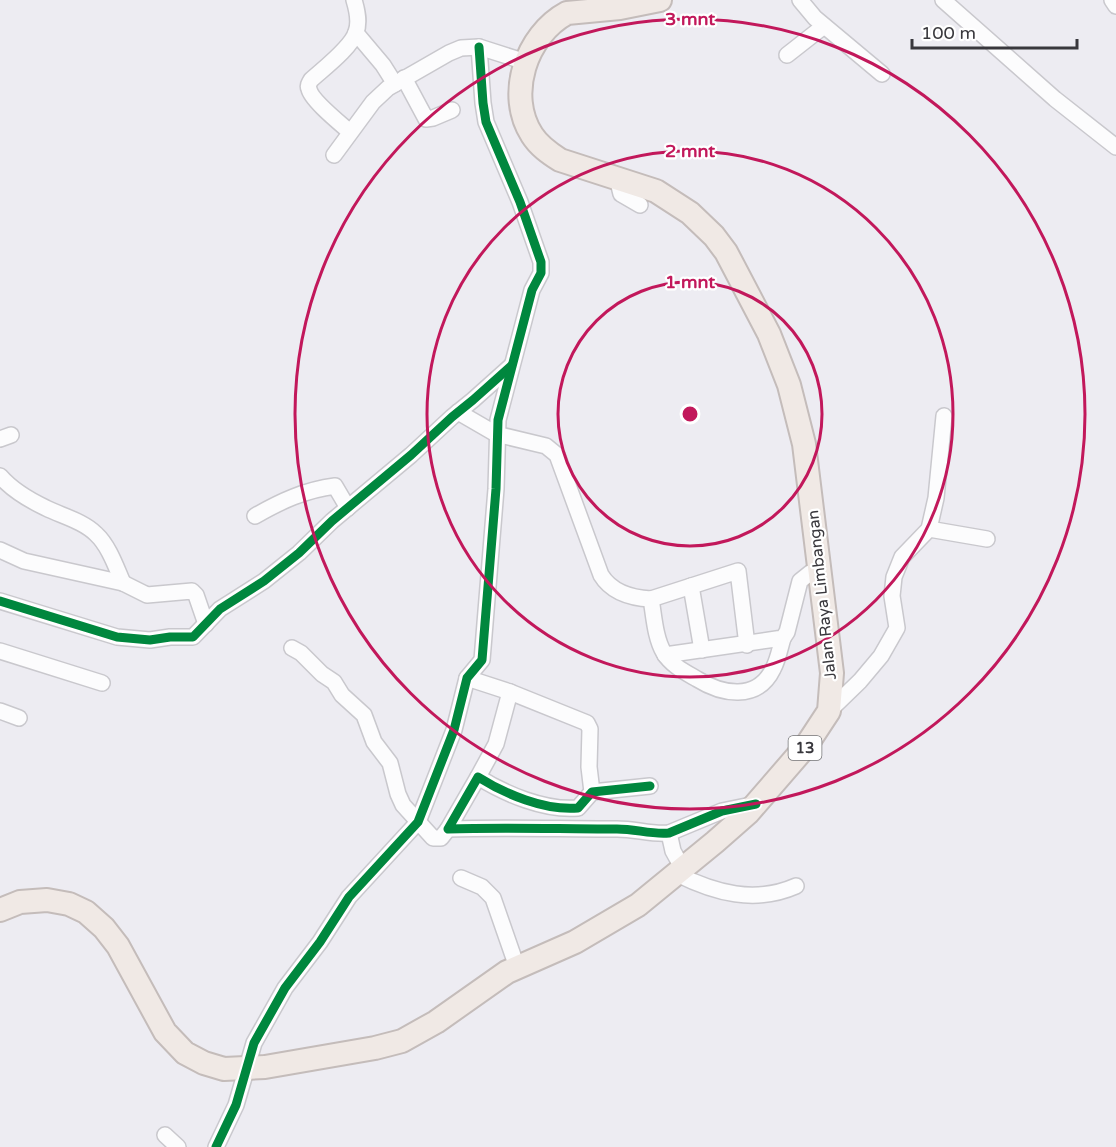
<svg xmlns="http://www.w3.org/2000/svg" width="1116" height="1147" viewBox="0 0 1116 1147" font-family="'Varela Round',sans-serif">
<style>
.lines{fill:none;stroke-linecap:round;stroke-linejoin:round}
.minor-casing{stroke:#c9c8cd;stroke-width:18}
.highway-casing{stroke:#c4bcba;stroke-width:26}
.minor{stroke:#fcfcfd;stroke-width:15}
.highway{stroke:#f0e9e5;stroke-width:22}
.cycleway-casing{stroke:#fff;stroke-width:13}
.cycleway{stroke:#00873e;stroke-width:9}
.ring{fill:none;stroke:#c2185b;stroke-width:3}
.labels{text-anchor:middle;stroke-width:4.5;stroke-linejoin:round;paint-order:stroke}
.shield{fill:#fff;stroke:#747477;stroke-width:1.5}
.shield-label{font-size:15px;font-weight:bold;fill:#39383d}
.street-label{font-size:16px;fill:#39383d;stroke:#fff}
.centre{fill:#c2185b;stroke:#fff;stroke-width:3}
.ring-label{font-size:18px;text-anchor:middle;font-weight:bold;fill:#c2185b;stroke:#fff;stroke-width:4.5;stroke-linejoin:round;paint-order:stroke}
</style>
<rect width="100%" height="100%" fill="#edecf2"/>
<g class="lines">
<g class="minor-casing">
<g id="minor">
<path d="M800,0L815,18L882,74"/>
<path d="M943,0L1055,99L1116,147"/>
<path d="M1112,0L1116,6"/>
<path d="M356,33L383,65L395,84"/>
<path d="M787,55L824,26"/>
<path d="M404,78L426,119L433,118L452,110"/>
<path d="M350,132C341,124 311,100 309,89C307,85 309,84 311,80C323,69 352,47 356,32C360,22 357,10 354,0"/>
<path d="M334,155L373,102L388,88L449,53L461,48L479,47L526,62"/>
<path d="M617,178L621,194L640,205"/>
<path d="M458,412L496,434L546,446L557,455L601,575C612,593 631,598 651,599L738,571L747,645"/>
<path d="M0,439L11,435"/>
<path d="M0,476C13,491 29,500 46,508C62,516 83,521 96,534C109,546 116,567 123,583"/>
<path d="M255,516C281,501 305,490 335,486L348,508"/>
<path d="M929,529L987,539"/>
<path d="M0,550L24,561L123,583L147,595L192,591L196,595L206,624"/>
<path d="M691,586L702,650"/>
<path d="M651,599C654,616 655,638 664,653C671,665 685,672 697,679C721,694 757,702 773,669C778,660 780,648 783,638"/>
<path d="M0,601L117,637L150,640L170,637H193L220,609L264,581L299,553L332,521L411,455L452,417L473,400L511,366"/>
<path d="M292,648L301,653L322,674L334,682L342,695L364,715L374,742L390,763L398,794L403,805L433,838H441L448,829"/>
<path d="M0,651L102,683"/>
<path d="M665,655L783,638L787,632L800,581L810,573L821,569"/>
<path d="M467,678L510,692L587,723L590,729L589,767L592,792"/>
<path d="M0,711L19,718"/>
<path d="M829,711L860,681L881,656L897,628L892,596L894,577L902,557L929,529L936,498L944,416"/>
<path d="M478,777L496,744L510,692"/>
<path d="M650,786L592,792L578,808C545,811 505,794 478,777L448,829C503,827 559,829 614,829C633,828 651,835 669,833L722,811L756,804"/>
<path d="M669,833L673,851L683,869"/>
<path d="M677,874C715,893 755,904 796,886"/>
<path d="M461,878L482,887L493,898L517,967"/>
<path d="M165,1135L178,1147"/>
<path d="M216,1147L236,1105L254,1043L285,988L320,942L349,897L418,822L454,730L467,678L482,660L496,489L498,420L532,290L541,273V262L520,202L486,122L483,103L479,47"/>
</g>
</g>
<g class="highway-casing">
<path id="highway" d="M0,910L20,902L47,900L69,904L86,912L104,928L118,946L165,1032L185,1053L204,1063L224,1069L265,1067L375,1048L402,1041L436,1022L507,972L575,942L638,905L715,842L748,813L806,746L829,711L832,673L804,444L789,385L769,334L726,252L714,236L690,213L656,191L560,160C549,153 539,146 532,135C506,95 526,35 567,13L620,8L660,0"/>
</g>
<use href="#minor" class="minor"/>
<use href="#highway" class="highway"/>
<g class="cycleway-casing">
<g id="cycleway">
<path d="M0,601L117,637L150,640L170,637H193L220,609L264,581L299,553L332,521L411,455L452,417L473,400L511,366"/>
<path d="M650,786L592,792L578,808C545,811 505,794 478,777L448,829C503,827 559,829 614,829C633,828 651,835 669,833L722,811L756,804"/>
<path d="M216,1147L236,1105L254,1043L285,988L320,942L349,897L418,822L454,730L467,678L482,660L496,489L498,420L532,290L541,273V262L520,202L486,122L483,103L479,47"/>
</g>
</g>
<use href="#cycleway" class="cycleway"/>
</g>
<g class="ring">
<circle cx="690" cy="414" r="132"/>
<circle cx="690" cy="414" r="263"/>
<circle cx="690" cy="414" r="395"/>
</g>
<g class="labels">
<rect class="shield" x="788.5" y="736" width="33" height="24" rx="4.5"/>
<g class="shield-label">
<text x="805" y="753">13</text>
</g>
<g class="street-label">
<text transform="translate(821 595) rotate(-96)" y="6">Jalan Raya Limbangan</text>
</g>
</g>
<circle cx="690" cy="414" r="9" class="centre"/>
<g class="ring-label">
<text x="690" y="25">3 mnt</text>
<text x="690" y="157">2 mnt</text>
<text x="690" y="288">1 mnt</text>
</g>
<path d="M912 39v9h165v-9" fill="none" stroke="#39383d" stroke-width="3"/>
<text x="921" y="39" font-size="18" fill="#39383d" stroke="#ffffff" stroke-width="4.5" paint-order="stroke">100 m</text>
</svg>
